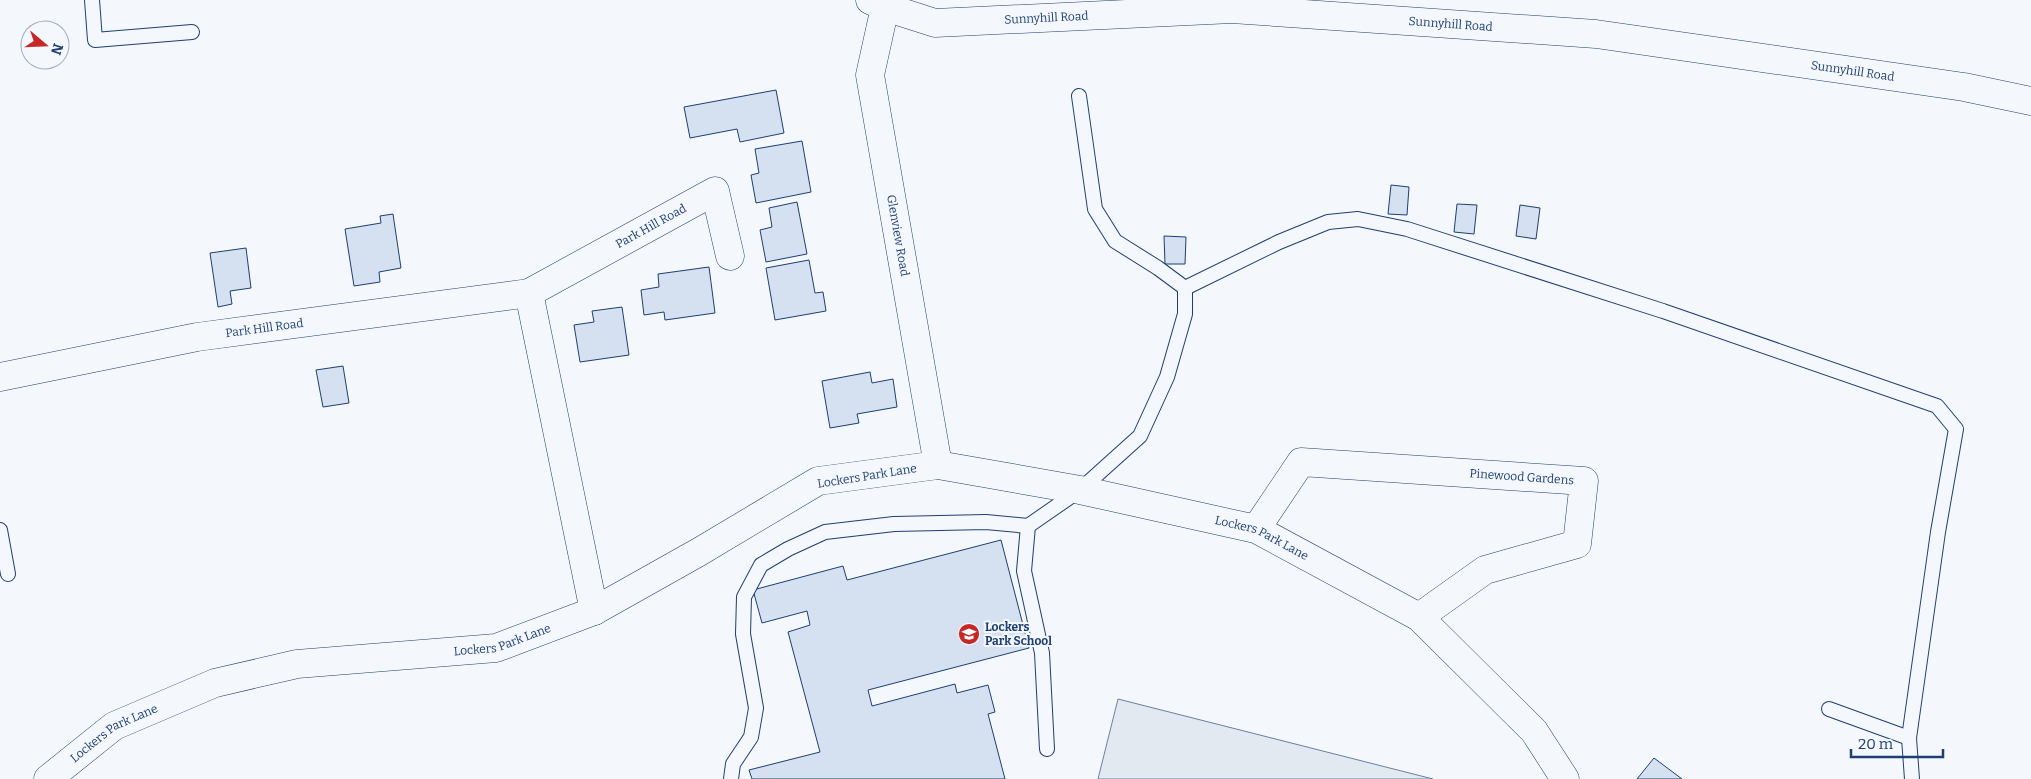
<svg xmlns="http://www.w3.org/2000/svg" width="2031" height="779" viewBox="0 0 2031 779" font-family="Bitter,serif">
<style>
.green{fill:#e3e9f0;stroke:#687fa3}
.building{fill:#d5e0f0;stroke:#1d3f73}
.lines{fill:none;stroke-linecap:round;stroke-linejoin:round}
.lane-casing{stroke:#1d3f73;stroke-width:16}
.street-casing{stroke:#1d3f73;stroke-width:29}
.secondary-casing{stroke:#1d3f73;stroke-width:29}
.lane{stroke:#f4f7fb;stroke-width:14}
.street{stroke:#f4f7fb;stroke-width:28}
.secondary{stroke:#f4f7fb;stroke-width:28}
.labels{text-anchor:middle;stroke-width:4;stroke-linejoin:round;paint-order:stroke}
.street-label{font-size:12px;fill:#1d3f73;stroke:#f4f7fb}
.poi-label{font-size:12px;font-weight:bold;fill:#1d3f73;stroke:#f4f7fb;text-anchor:start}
</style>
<rect width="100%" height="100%" fill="#f4f7fb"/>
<path class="green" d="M1118,699L1433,779H1098Z"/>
<g class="building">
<path d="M776,90L784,133L740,142L737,129L690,138L684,107Z"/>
<path d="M802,141L811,192L756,203L751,175L759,173L755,149Z"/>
<path d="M1391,185L1409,187L1407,215L1388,214Z"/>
<path d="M797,202L807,254L766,262L760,230L772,227L769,208Z"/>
<path d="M1457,204L1477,205L1474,234L1454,232Z"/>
<path d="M1520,205L1540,208L1536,239L1516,236Z"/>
<path d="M393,214L401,268L379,272L380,282L354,286L345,229L381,223L380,216Z"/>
<path d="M1164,236L1186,237L1185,264H1165Z"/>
<path d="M246,248L251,288L230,291L232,304L218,307L210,253Z"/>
<path d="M809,260L815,293L823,292L826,311L775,320L766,268Z"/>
<path d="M709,267L715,313L665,320L664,312L644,315L641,290L659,287L658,274Z"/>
<path d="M622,307L629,355L580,362L574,325L594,322L592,311Z"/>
<path d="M343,366L349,403L323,407L316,370Z"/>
<path d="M870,372L872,383L893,379L897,407L857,414L859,423L830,428L822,381Z"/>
<path d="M1001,540L1029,648L868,690L872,706L955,684L957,693L988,685L995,712L988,714L1005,779H752L749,770L820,752L788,632L810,625L807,611L762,623L753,590L843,566L847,580Z"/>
<path d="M1654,758L1682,779H1637Z"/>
</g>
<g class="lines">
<g class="lane-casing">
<g id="lane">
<path d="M92,0L95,40L192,32"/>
<path d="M1185,288L1279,242L1328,222L1358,219L1407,229L1663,311L1937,406L1956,429L1938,532L1909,738L1912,779"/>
<path d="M0,530L8,574"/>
<path d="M1829,709L1909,738"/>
<path d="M1047,749L1042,653L1024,571L1028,526L1080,490L1140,436L1167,377L1185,314V288L1158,268L1115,241L1095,209L1079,96"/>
<path d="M731,779L733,764L751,737L756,708L743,634L744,597L761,565L788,549L825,532L894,524L986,522L1028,526"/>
</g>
</g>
<g class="street-casing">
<g id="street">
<path id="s1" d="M885,7L935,23L1232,9L1596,34L1964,87L2031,101"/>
<path d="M529,293L594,611"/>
<path id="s2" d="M0,377L197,337L529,293L715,191L730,256"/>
<path id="s3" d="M1256,529L1301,462L1584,481L1577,544L1485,570L1419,617"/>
</g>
</g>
<g class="secondary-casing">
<g id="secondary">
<path id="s4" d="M870,0L885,7L870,75L938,465"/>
<path id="s5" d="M48,779L114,726L215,683L297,664L496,648L594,611L699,552L818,481L938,465L1080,490L1256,529L1419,617L1534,731L1565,779"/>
</g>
</g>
<use href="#lane" class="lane"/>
<use href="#street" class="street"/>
<use href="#secondary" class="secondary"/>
</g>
<defs>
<g id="school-disc" transform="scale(1.125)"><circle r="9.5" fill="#c62828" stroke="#f4f7fb"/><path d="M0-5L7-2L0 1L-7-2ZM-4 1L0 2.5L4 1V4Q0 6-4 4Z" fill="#fff"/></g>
</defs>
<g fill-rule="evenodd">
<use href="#school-disc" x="969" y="634"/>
</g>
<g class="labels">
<g class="street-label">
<text dy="4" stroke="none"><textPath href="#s1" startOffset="164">Sunnyhill Road</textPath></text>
<text dy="4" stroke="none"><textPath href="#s1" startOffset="569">Sunnyhill Road</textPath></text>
<text dy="4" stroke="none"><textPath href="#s1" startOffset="974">Sunnyhill Road</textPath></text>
<text dy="4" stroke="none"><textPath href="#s2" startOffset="675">Park Hill Road</textPath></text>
<text dy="4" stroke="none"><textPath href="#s4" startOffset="249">Glenview Road</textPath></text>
<text dy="4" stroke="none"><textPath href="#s2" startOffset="269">Park Hill Road</textPath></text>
<text transform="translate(867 476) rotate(-9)" y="4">Lockers Park Lane</text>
<text dy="4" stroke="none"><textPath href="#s3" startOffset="302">Pinewood Gardens</textPath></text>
<text dy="4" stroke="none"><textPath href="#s5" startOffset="1296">Lockers Park Lane</textPath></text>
<text dy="4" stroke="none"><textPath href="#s5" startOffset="486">Lockers Park Lane</textPath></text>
<text dy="4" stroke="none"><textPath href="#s5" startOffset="81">Lockers Park Lane</textPath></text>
</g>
<g class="poi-label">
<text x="985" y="631">Lockers<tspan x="985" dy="14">Park School</tspan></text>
</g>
</g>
<g transform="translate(45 45) rotate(109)"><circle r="24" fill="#f4f7fb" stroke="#9eadc5"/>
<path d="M0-4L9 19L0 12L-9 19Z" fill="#c62828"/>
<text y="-8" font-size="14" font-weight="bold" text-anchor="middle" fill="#1d3f73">N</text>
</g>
<path d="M1851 749v8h92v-8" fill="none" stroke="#1d3f73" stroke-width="2.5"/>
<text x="1858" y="749" font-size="15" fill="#1d3f73" stroke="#f4f7fb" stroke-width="4" paint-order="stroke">20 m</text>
</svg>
